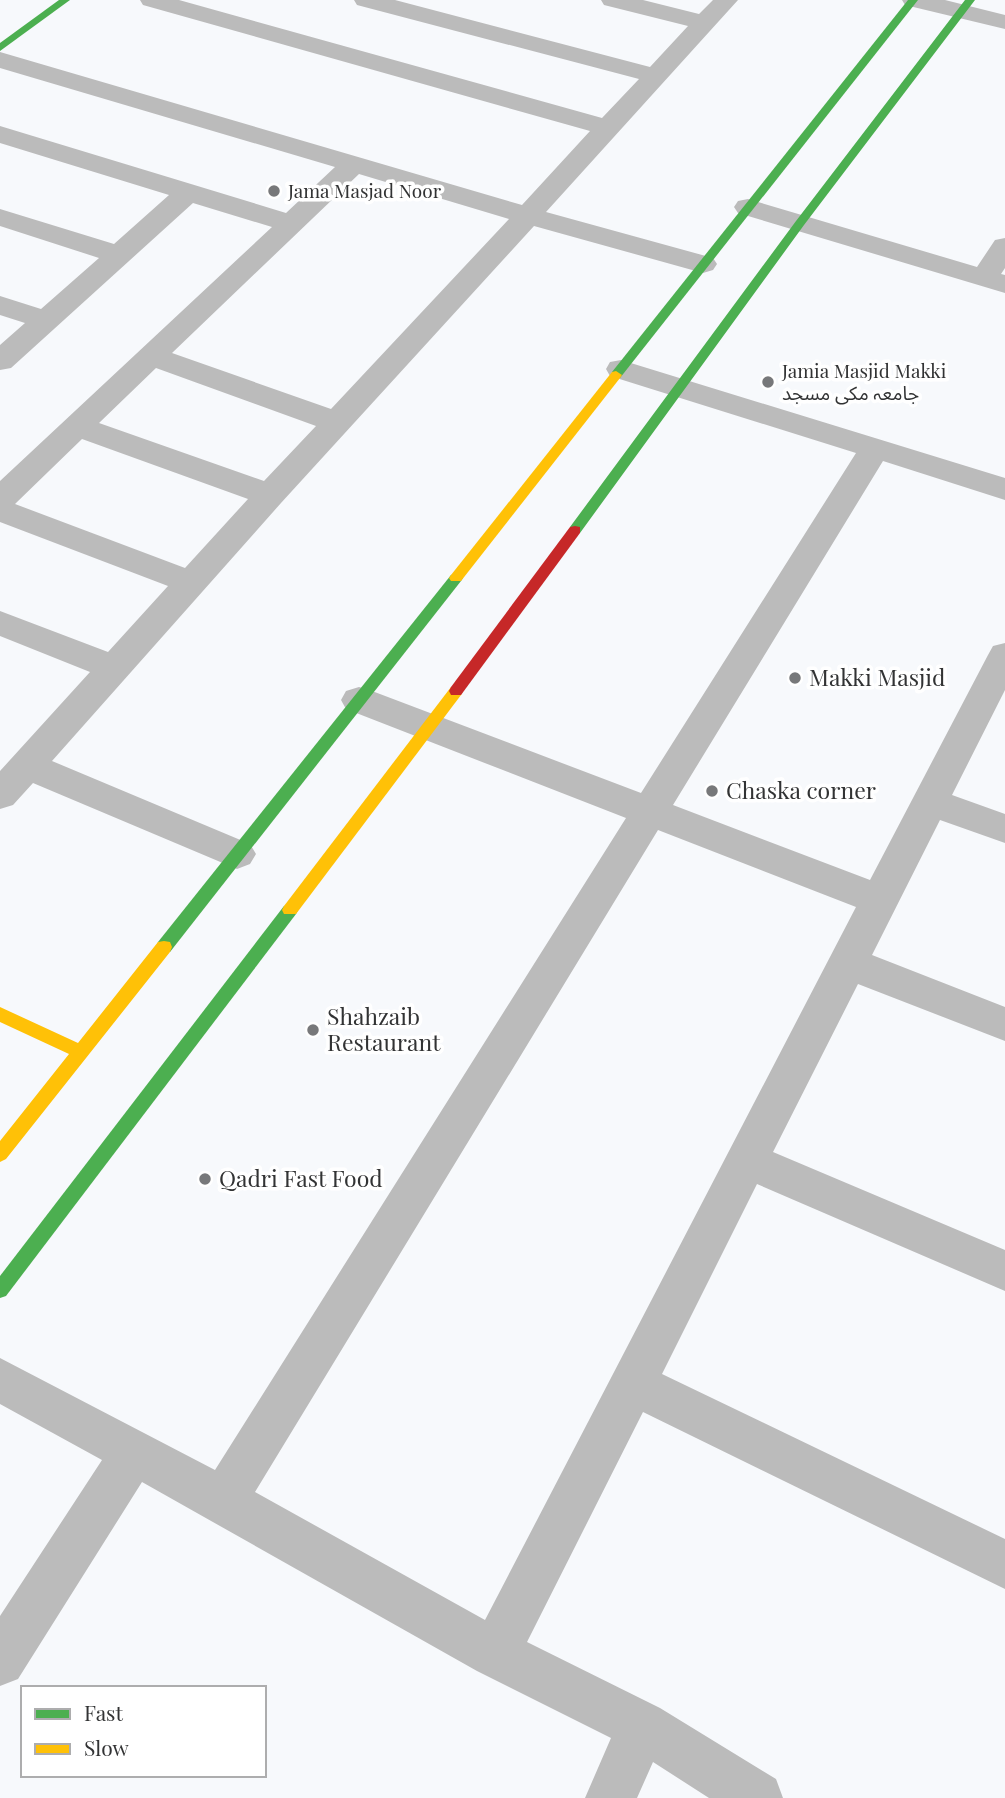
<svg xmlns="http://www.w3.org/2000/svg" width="1005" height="1798" viewBox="0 0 1005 1798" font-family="'Playfair Display','Noto Sans Arabic',serif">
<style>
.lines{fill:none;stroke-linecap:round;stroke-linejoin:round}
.street{fill:#bbb;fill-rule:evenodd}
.fast{fill:#4caf50;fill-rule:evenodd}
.slow{fill:#ffc107;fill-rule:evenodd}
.jam{fill:#c62828;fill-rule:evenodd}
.poi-dot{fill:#77787a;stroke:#fff;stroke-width:2.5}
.labels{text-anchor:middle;stroke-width:7;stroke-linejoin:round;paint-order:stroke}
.far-poi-label{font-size:19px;fill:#323334;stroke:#fff;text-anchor:start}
.poi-label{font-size:23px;fill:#323334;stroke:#fff;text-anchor:start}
</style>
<rect width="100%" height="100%" fill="#f7f9fc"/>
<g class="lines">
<g class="street">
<path d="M140,0H179L602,118L639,79L357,5L354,0H395L650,67L688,26L604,5L601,0H643L699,14L713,0H738L546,212L713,258L717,264L713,270L703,273L534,226L281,503L52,761L250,844L256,854L250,864L237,869L33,783L13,805L0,809V771L90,672L0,636V611L108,652L168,586L0,522V481L272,227L193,203L11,368L0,370V345L25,323L0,315V296L41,309L99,258L0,226V209L114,244L169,195L0,143V126L286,213L335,167L0,68V52L522,205L590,131L143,5ZM359,174L509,219L331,409L172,353ZM156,368L316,426L264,481L99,423ZM82,439L248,499L185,568L15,504Z"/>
<path d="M902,0H945L1005,15V29L905,5Z"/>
<path d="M748,199L977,267L995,240L1005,238V268L1001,274L1005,275V293L738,213L734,207L738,201Z"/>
<path d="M621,360L1005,478V500L883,461L673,805L870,880L988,655L993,646L1005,643V690L952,795L1005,814V843L940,820L872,955L1005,1007V1041L858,984L773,1152L1005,1250V1291L757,1184L662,1374L1005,1539V1589L643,1412L527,1642L660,1708L776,1779L783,1798H709L653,1762L637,1798H585L611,1738L477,1671L142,1482L18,1679L0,1686V1616L102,1460L0,1404V1358L215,1470L626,818L346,709L341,700L346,691L359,687L372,691L641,793L856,453L610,376L606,369L610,362ZM658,830L856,907L485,1620L255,1492Z"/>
</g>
<g class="fast">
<path d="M59,0H70L0,51V43Z"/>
<path d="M908,0H918L620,378H612V372Z"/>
<path d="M965,0H975L804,225L580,533H570V527L796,221Z"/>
<path d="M456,573L461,575L463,578L461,581L170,952H158L156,947L158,942L451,575Z"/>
<path d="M290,904L296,906L298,910L296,914L6,1296L0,1298V1276L284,906Z"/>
</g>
<g class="slow">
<path d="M616,371L622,375L620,378L461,581H451L449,578L451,575L612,372Z"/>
<path d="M456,686L463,691L461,695L296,914H284L282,910L284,906L451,687Z"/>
<path d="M164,941L170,942L172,947L170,952L6,1159L0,1162V1141L69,1054L0,1022V1007L78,1043L158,942Z"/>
</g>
<path class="jam" d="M575,526L580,527V533L461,695H451L449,691L451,687L570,527Z"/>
</g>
<g class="poi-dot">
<circle cx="274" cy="191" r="7"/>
<circle cx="768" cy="382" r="7"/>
<circle cx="795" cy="678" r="7"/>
<circle cx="712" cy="791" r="7"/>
<circle cx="313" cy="1030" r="7"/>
<circle cx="205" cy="1179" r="7"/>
</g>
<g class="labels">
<g class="far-poi-label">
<text x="288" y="198">Jama Masjad Noor</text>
<text x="782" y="378">Jamia Masjid Makki<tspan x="782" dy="22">جامعہ مکی مسجد</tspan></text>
</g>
<g class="poi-label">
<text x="809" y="686">Makki Masjid</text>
<text x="726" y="799">Chaska corner</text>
<text x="327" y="1025">Shahzaib<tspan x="327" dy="26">Restaurant</tspan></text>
<text x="219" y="1187">Qadri Fast Food</text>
</g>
</g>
<rect x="21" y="1686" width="245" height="91" fill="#ffffff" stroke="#adadae" stroke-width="2"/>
<rect x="35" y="1709" width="35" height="10" fill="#4caf50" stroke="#adadae" stroke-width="2"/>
<text x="84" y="1721" font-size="21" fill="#323334">Fast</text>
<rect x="35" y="1744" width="35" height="10" fill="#ffc107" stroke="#adadae" stroke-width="2"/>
<text x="84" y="1756" font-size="21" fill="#323334">Slow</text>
</svg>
